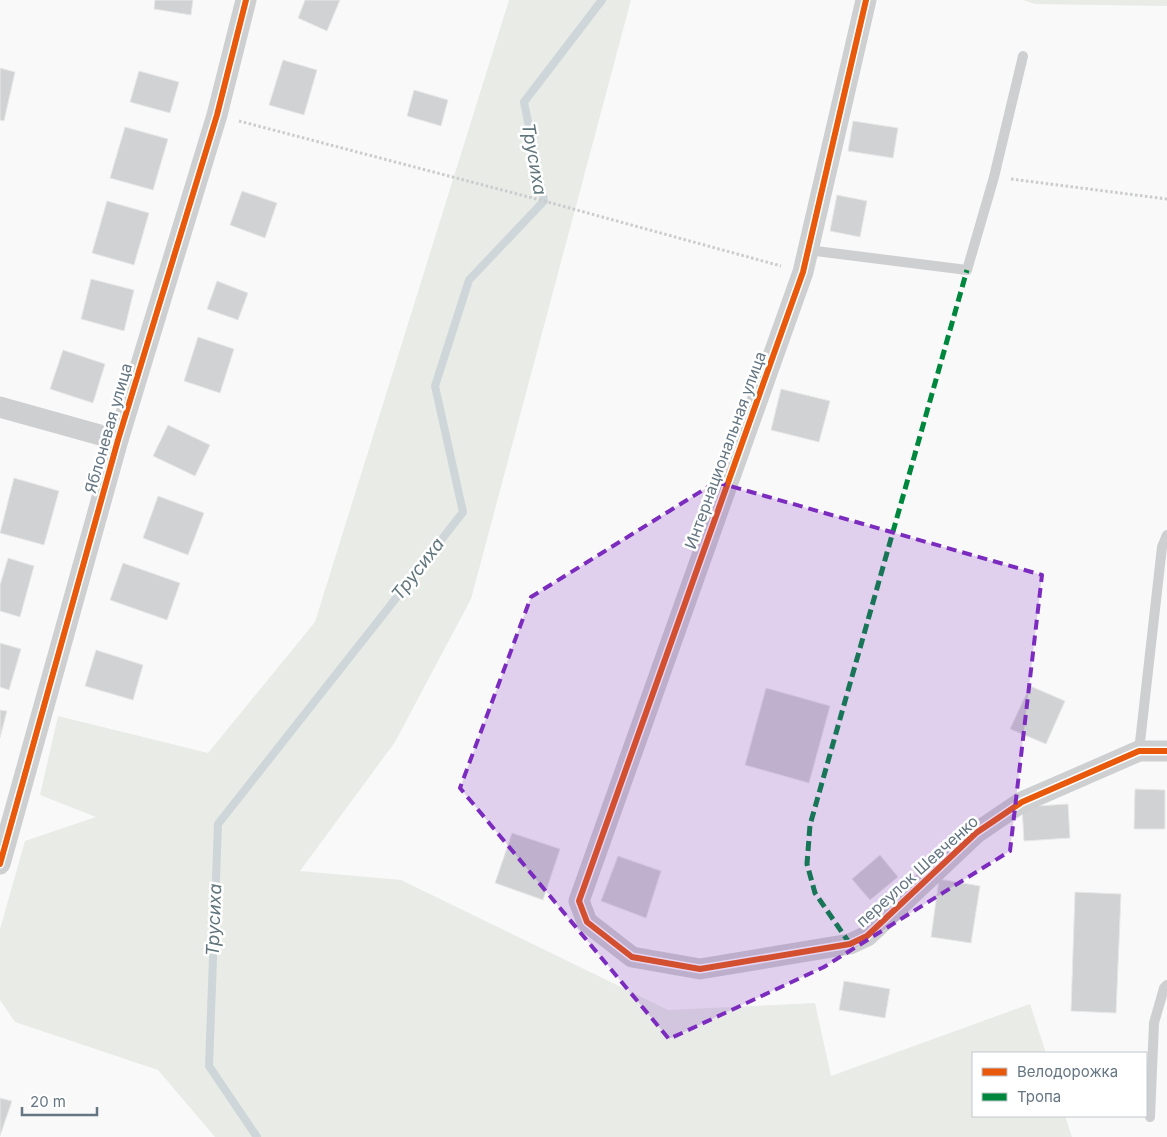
<svg xmlns="http://www.w3.org/2000/svg" width="1167" height="1137" viewBox="0 0 1167 1137" font-family="Inter,sans-serif">
<style>
.green{fill:#e8ebe6}
.lines{fill:none;stroke-linecap:round;stroke-linejoin:round}
.stream{stroke:#ced6d9;stroke-width:8}
.building{fill:#d0d2d3;stroke:#e8e8e8}
.path{stroke:#cbcccd;stroke-width:3;stroke-dasharray:2.5 2.5;stroke-linecap:butt}
.lane{stroke:#cecfd0;stroke-width:10}
.street{stroke:#cecfd0;stroke-width:21}
.quiet{stroke:#00873e;stroke-width:5;stroke-dasharray:10 5;stroke-linecap:butt}
.cycleway-casing{stroke:#fff;stroke-width:9}
.cycleway{stroke:#e8590c;stroke-width:6}
.marked{fill:#7b2cbf;fill-opacity:0.2;stroke:#7b2cbf;stroke-width:4;stroke-dasharray:10 6;stroke-linejoin:round}
.labels{text-anchor:middle;stroke-width:5;stroke-linejoin:round;paint-order:stroke}
.street-label{font-size:16px;fill:#657683;stroke:#fff}
.water-label{font-size:18px;font-style:italic;fill:#60757c;stroke:#fff}
</style>
<rect width="100%" height="100%" fill="#f9f9f9"/>
<g class="green">
<path d="M509,0H631L471,599L395,742L300,871L401,880L668,1010L815,1003L831,1076L1030,1004L1046,1053H973V1116H1065L1072,1137H215L158,1070L15,1022L0,1000V929L25,841L96,817L40,795L58,716L208,753L315,622Z"/>
<path d="M1023,0H1167V6L1035,4Z"/>
</g>
<g class="lines">
<path class="stream" d="M257,1137L209,1066L218,824L386,611L463,512L435,386L469,280L544,201L524,102L602,0"/>
</g>
<g class="building">
<path d="M155,0H193L191,15L154,9Z"/>
<path d="M305,0H340L327,31L298,18Z"/>
<path d="M283,60L317,70L304,115L269,105Z"/>
<path d="M0,68L15,72L4,121L0,120Z"/>
<path d="M139,71L179,82L170,113L130,102Z"/>
<path d="M414,90L448,100L441,126L407,116Z"/>
<path d="M853,121L898,128L893,158L848,151Z"/>
<path d="M125,127L168,139L153,190L110,178Z"/>
<path d="M242,191L277,203L265,238L230,225Z"/>
<path d="M837,195L867,201L860,237L830,231Z"/>
<path d="M107,201L149,213L134,265L92,253Z"/>
<path d="M91,279L134,290L124,331L81,319Z"/>
<path d="M217,281L248,293L238,320L207,309Z"/>
<path d="M198,337L234,349L220,393L184,381Z"/>
<path d="M63,350L105,364L93,403L50,389Z"/>
<path d="M781,389L830,401L819,442L771,430Z"/>
<path d="M168,425L210,445L195,476L153,456Z"/>
<path d="M14,478L59,491L44,545L0,533Z"/>
<path d="M158,496L204,513L188,555L143,538Z"/>
<path d="M8,558L34,566L20,617L0,611V585Z"/>
<path d="M123,563L180,583L167,620L110,600Z"/>
<path d="M0,643L21,649L9,690L0,687Z"/>
<path d="M96,650L143,665L133,700L85,686Z"/>
<path d="M1030,686L1065,701L1046,744L1010,729Z"/>
<path d="M766,688L830,706L809,783L745,765Z"/>
<path d="M0,710L7,711L0,738Z"/>
<path d="M1135,789L1165,790V829H1134Z"/>
<path d="M1068,804L1070,838L1024,841L1022,807Z"/>
<path d="M512,833L560,849L543,900L495,883Z"/>
<path d="M880,855L898,877L870,900L852,879Z"/>
<path d="M618,856L661,871L646,918L601,901Z"/>
<path d="M939,879L980,886L971,943L931,937Z"/>
<path d="M1075,892L1121,894L1116,1013L1071,1011Z"/>
<path d="M844,981L890,989L885,1018L839,1010Z"/>
<path d="M0,1098L12,1101L0,1136Z"/>
</g>
<g class="lines">
<g class="path">
<path d="M239,121L544,201L781,266"/>
<path d="M1011,179L1167,199"/>
</g>
<g class="lane">
<path d="M808,250L967,270L994,177L1023,56"/>
<path d="M1139,751L1162,547L1167,535"/>
<path d="M1150,1117L1154,1023L1164,988L1167,985"/>
</g>
<g class="street">
<path d="M866,0L803,272L579,901L587,922L632,957L700,969L850,944L867,936L976,833L1022,802L1139,751H1167"/>
<path d="M0,407L118,440"/>
<path d="M0,864L118,440L217,115L246,0"/>
</g>
<path class="quiet" d="M850,944L815,893L807,864L810,825L967,270"/>
<g class="cycleway-casing">
<g id="cycleway">
<path d="M866,0L803,272L579,901L587,922L632,957L700,969L850,944L867,936L976,833L1022,802L1139,751H1167"/>
<path d="M0,864L118,440L217,115L246,0"/>
</g>
</g>
<use href="#cycleway" class="cycleway"/>
</g>
<path class="marked" d="M716,482L1042,575L1010,851L824,967L669,1039L460,788L531,597Z"/>
<g class="labels">
<g class="street-label">
<text transform="translate(108 428) rotate(-74)" y="6">Яблоневая улица</text>
<text transform="translate(725 450) rotate(-70)" y="6">Интернациональная улица</text>
<text transform="translate(917 871) rotate(-42)" y="6">переулок Шевченко</text>
</g>
<g class="water-label">
<text transform="translate(534 159) rotate(80)" y="6">Трусиха</text>
<text transform="translate(418 569) rotate(-52)" y="6">Трусиха</text>
<text transform="translate(214 920) rotate(-88)" y="6">Трусиха</text>
</g>
</g>
<rect x="972" y="1052" width="175" height="65" fill="#ffffff" stroke="#c1c8cd"/>
<rect x="982" y="1068" width="25" height="8" fill="#e8590c" stroke="#c1c8cd"/>
<text x="1017" y="1077" font-size="15" fill="#657683">Велодорожка</text>
<rect x="982" y="1093" width="25" height="8" fill="#00873e" stroke="#c1c8cd"/>
<text x="1017" y="1102" font-size="15" fill="#657683">Тропа</text>
<path d="M22 1107v8h75v-8" fill="none" stroke="#657683" stroke-width="2.5"/>
<text x="30" y="1107" font-size="15" fill="#657683" stroke="#ffffff" stroke-width="4" paint-order="stroke">20 m</text>
</svg>
